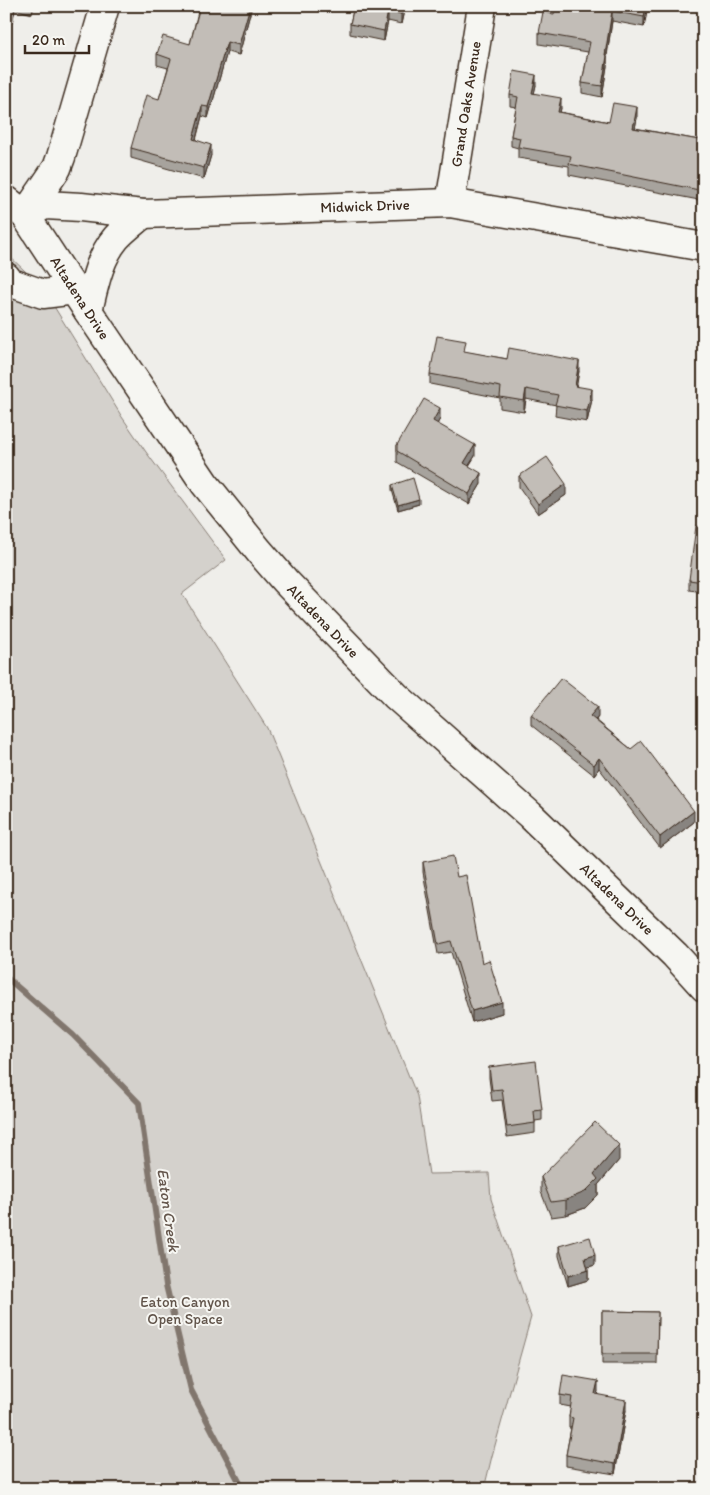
<svg xmlns="http://www.w3.org/2000/svg" width="710" height="1495" viewBox="0 0 710 1495" font-family="Itim,sans-serif">
<style>
.green{fill:#d4d1cc;stroke:#887e75}
.lines{fill:none;stroke-linecap:round;stroke-linejoin:round}
.stream{stroke:#81766d;stroke-width:6}
.minor-casing{stroke:#3b2a1e;stroke-width:31}
.major-casing{stroke:#3b2a1e;stroke-width:31}
.minor{stroke:#f6f6f2;stroke-width:28}
.major{stroke:#f6f6f2;stroke-width:28}
.wall{fill:#a7a39d;stroke:#3b2a1e}
.shaded-wall{fill:#888480;stroke:#3b2a1e}
.building{fill:#c2bdb7;stroke:#3b2a1e}
.labels{text-anchor:middle;stroke-width:4;stroke-linejoin:round;paint-order:stroke}
.street-label{font-size:15px;fill:#3b2a1e;stroke:#f6f6f2}
.park-label{font-size:15px;fill:#61544a;stroke:#f6f6f2}
.water-label{font-size:16px;font-style:italic;fill:#64564c;stroke:#f6f6f2}
</style>
<rect width="100%" height="100%" fill="#efeeea"/>
<filter id="ink" filterUnits="userSpaceOnUse"><feTurbulence type="fractalNoise" baseFrequency=".02" numOctaves="2"/><feDisplacementMap in="SourceGraphic" scale="10" xChannelSelector="R" yChannelSelector="G"/><feConvolveMatrix kernelMatrix="1 2 1 2 8 2 1 2 1" color-interpolation-filters="sRGB"/></filter>
<g filter="url(#ink)">
<path class="green" d="M6,253L25,271L50,300L122,417L146,452L226,560L182,594L267,728L417,1096L429,1174L489,1173L491,1199L531,1317L492,1456L484,1489H6Z"/>
<g class="lines">
<path class="stream" d="M6,977L73,1035L139,1103L166,1285L191,1390L243,1489"/>
<g class="minor-casing">
<g id="minor">
<path d="M450,203L482,6"/>
<path d="M25,215L45,205L81,207L143,214L450,203L704,247"/>
<path d="M25,215L57,168L61,157L105,6"/>
<path d="M6,277L9,282L43,294L75,290"/>
<path d="M88,311C94,286 99,258 116,238C124,229 134,222 143,214"/>
</g>
</g>
<g class="major-casing">
<path id="major" d="M6,200L25,215L88,311L205,484L259,551L285,581L396,696L530,815L675,955L704,987"/>
</g>
<use href="#minor" class="minor"/>
<use href="#major" class="major"/>
</g>
<g class="wall">
<path d="M6,6H34L32,14L15,9L12,23L6,21Z"/>
<path d="M194,6H252L239,55L227,52L208,118L202,116L196,140L211,155L204,179L131,158V148L159,99L168,68L157,65V54L190,44L199,8Z"/>
<path d="M354,6H405L401,24L388,21L384,41L350,34V24Z"/>
<path d="M648,6L644,27L612,21L607,56V66L602,97L582,93V83L588,52L539,44V33L554,14Z"/>
<path d="M536,85L534,93L561,108L560,112L609,122L637,118L635,128L699,140L704,139V201L569,175V166L518,158V148L511,146V136L516,107L510,106V95Z"/>
<path d="M466,352L579,371L576,386L592,399L587,422L555,416L556,405L526,399L524,412L500,408V398L430,384V374Z"/>
<path d="M440,419L437,424L475,456L469,466L481,484L469,504L397,462V445Z"/>
<path d="M519,476L566,495L538,514L519,487Z"/>
<path d="M392,485L419,504L398,510L392,490Z"/>
<path d="M704,527V592L689,590V580Z"/>
<path d="M531,715L598,717L596,720L631,749L694,822L660,848L599,768L594,775L531,725Z"/>
<path d="M423,862L457,877L482,963L502,1013L472,1022L451,952L438,954L423,872Z"/>
<path d="M489,1067L542,1110V1120L535,1121V1133L507,1137L502,1100L492,1101L489,1078Z"/>
<path d="M619,1160L598,1185V1195L585,1208L566,1215L551,1217L541,1192V1177Z"/>
<path d="M559,1246L595,1265L588,1267V1280L568,1286L559,1256Z"/>
<path d="M602,1311L658,1312L657,1364H602Z"/>
<path d="M598,1391L597,1394L626,1410L615,1474L566,1466V1455L571,1428H569V1417L571,1407L560,1405V1395Z"/>
</g>
<g class="shaded-wall">
<path d="M14,6H15V9L12,23V12Z"/>
<path d="M250,6H252L239,55V45Z"/>
<path d="M403,6H405L401,24V14Z"/>
<path d="M646,6H648L644,27V17Z"/>
<path d="M388,11V21L384,41V31Z"/>
<path d="M612,11V21L605,66V55Z"/>
<path d="M227,42V52L208,118V107Z"/>
<path d="M607,56V66L602,97V86Z"/>
<path d="M536,75V85L532,103V93Z"/>
<path d="M561,98V108L558,122V112Z"/>
<path d="M202,106V116L193,150V139Z"/>
<path d="M637,107V118L633,139V128Z"/>
<path d="M211,145V155L204,179V168Z"/>
<path d="M579,361V371L575,396V386Z"/>
<path d="M526,389V399L524,412V401Z"/>
<path d="M592,389V399L587,422V411Z"/>
<path d="M440,408V419L433,431V421Z"/>
<path d="M475,445V456L464,473V463Z"/>
<path d="M481,473V484L469,504V494Z"/>
<path d="M566,484V495L538,514V504Z"/>
<path d="M419,499V504L398,510V505Z"/>
<path d="M598,707V717L590,726V716Z"/>
<path d="M599,758V768L594,775V765Z"/>
<path d="M694,811V822L660,848V837Z"/>
<path d="M502,1002V1013L472,1022V1011Z"/>
<path d="M619,1145V1160L598,1185V1195L585,1208L566,1215V1200L594,1174Z"/>
<path d="M595,1255V1265L585,1268V1258Z"/>
<path d="M588,1270V1280L568,1286V1276Z"/>
<path d="M598,1381V1391L595,1404V1394Z"/>
<path d="M626,1400V1410L615,1474V1464Z"/>
</g>
<g class="building">
<path d="M6,6H14L12,12L6,11Z"/>
<path d="M200,6H250L239,45L227,42L208,107L202,106L193,139L211,145L204,168L131,148L146,95L159,99L171,59L157,54L163,36L190,44Z"/>
<path d="M354,6H403L401,14L388,11L384,31L350,24Z"/>
<path d="M555,6H646L644,17L612,11L605,55L607,56L602,86L582,83L590,42L539,33L543,12L554,14Z"/>
<path d="M514,71L536,75L532,93L561,98L558,112L609,122L613,103L637,107L633,128L699,140V138L704,139V191L569,164L571,156L518,147L520,138L511,136L518,97L510,95Z"/>
<path d="M437,336L466,341L464,351L507,359L509,348L579,361L575,386L592,389L587,411L555,405L558,395L526,389L524,401L500,397L501,387L430,374Z"/>
<path d="M424,399L440,408L433,421L475,445L464,463L481,473L469,494L397,451V445Z"/>
<path d="M547,457L566,484L538,504L519,476Z"/>
<path d="M413,478L419,499L398,505L392,485Z"/>
<path d="M696,526L704,527V582L689,580Z"/>
<path d="M561,678L598,707L590,716L631,749L641,741L694,811L660,837L599,758L594,765L531,715Z"/>
<path d="M453,856L457,877L466,875L482,963L489,960L502,1002L472,1011L451,941L438,944L423,862Z"/>
<path d="M536,1061L542,1110L534,1111L535,1123L507,1127L502,1089L492,1090L489,1067Z"/>
<path d="M595,1122L619,1145L594,1174L598,1179L585,1192L566,1200L551,1202L541,1177Z"/>
<path d="M590,1237L595,1255L585,1258L588,1270L568,1276L559,1246Z"/>
<path d="M602,1311L658,1312L657,1354H602Z"/>
<path d="M563,1375L598,1381L595,1394L626,1400L615,1464L566,1455L573,1418L569,1417L572,1397L560,1395Z"/>
</g>
</g>
<g class="labels">
<g class="street-label">
<text transform="translate(466 104) rotate(-81)" y="5">Grand Oaks Avenue</text>
<text transform="translate(365 206) rotate(-2)" y="5">Midwick Drive</text>
<text transform="translate(80 298) rotate(57)" y="5">Altadena Drive</text>
<text transform="translate(323 621) rotate(46)" y="5">Altadena Drive</text>
<text transform="translate(617 899) rotate(44)" y="5">Altadena Drive</text>
</g>
<g class="park-label">
<text x="185" y="1307">Eaton Canyon<tspan x="185" dy="17">Open Space</tspan></text>
</g>
<g class="water-label">
<text transform="translate(169 1210) rotate(82)" y="6">Eaton Creek</text>
</g>
</g>
<rect width="710" height="1495" fill="none" stroke="#f6f6f2" stroke-width="25"/>
<rect x="12" y="12" width="685" height="1470" fill="none" stroke="#3b2a1e" stroke-width="2" filter="url(#ink)"/>
<path d="M25 45v8h64v-8" fill="none" stroke="#3b2a1e" stroke-width="2.5"/>
<text x="32" y="45" font-size="15" fill="#3b2a1e" stroke="#f6f6f2" stroke-width="4" paint-order="stroke">20 m</text>
</svg>
